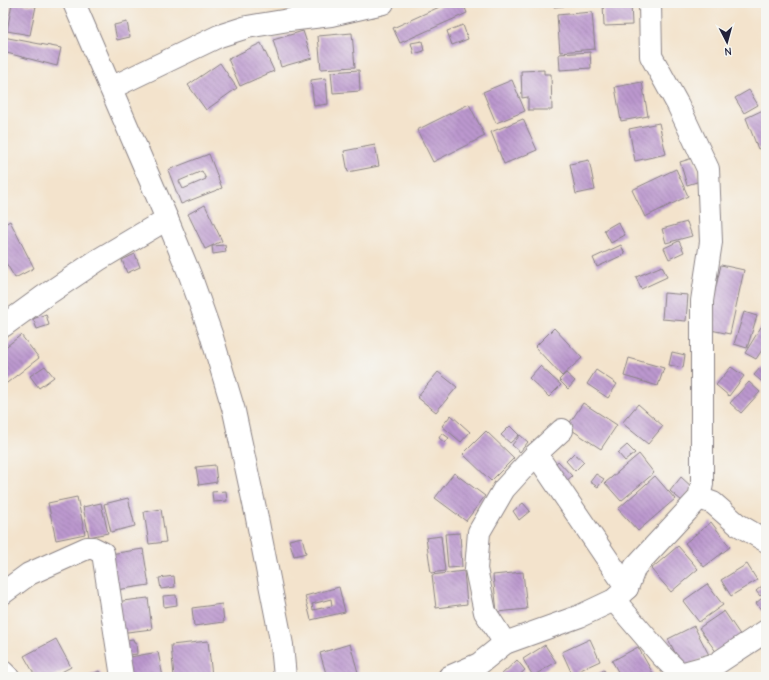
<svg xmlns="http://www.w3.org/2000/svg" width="769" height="680" viewBox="0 0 769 680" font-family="'Comic Neue',sans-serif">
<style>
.building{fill:url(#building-back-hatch);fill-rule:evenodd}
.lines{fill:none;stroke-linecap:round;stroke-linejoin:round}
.minor-casing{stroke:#8a8284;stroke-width:24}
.minor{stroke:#fff;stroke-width:22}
</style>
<defs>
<pattern id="building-back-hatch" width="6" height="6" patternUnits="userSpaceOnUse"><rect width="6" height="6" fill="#bb97ce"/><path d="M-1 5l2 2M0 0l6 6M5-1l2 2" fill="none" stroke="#987ba8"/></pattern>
</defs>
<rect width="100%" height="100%" fill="#f6f6f2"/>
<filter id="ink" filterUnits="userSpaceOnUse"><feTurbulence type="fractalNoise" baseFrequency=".025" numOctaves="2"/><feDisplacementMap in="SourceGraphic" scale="8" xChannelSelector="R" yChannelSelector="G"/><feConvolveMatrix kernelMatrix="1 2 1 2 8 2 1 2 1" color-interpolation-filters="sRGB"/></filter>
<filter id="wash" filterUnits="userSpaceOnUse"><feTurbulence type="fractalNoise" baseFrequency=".012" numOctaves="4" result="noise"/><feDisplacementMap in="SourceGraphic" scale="16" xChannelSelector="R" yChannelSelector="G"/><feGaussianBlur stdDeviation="0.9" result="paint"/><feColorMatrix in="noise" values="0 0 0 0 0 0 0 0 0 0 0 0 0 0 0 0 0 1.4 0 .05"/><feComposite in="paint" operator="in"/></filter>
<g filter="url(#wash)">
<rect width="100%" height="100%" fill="#f3e3cc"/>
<g id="blocks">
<g class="building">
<path d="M12,3L36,6L30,35L7,31Z"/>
<path d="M448,3H463L467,13L400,43L393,28Z"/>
<path d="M554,3H564V6L554,7Z"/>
<path d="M603,3H631L632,25L604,26Z"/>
<path d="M592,12L595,49L560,52L557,15Z"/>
<path d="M127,22L130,37L117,40L114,25Z"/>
<path d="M463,25L468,39L452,45L447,31Z"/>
<path d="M303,31L312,58L281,67L273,40Z"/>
<path d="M352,33L355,67L321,69L318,36Z"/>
<path d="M3,37L61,48L57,66L3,52Z"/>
<path d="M422,41L424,51L414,54L411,43Z"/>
<path d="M261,43L274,71L240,86L228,59Z"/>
<path d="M590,52L591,68L560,70L559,54Z"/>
<path d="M220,63L237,88L206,110L188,85Z"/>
<path d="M359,70L360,91L333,93L331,72Z"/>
<path d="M544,70V74H551L552,110H528V97L522,98L521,71Z"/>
<path d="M326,78L328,104L314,106L311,80Z"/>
<path d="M512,80L525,111L496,123L483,92Z"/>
<path d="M642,82L648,116L621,121L615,87Z"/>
<path d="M749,90L758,105L744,113L735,98Z"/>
<path d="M469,104L485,136L433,162L417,130Z"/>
<path d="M765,109L766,146L758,149L746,118Z"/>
<path d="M523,119L537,150L504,164L491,132Z"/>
<path d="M659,123L666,154L635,161L629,129Z"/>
<path d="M375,145L379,166L348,172L344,151Z"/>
<path d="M209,154L222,188L181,204L168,170ZM202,171L206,179L183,189L179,181Z"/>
<path d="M693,158L700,181L687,185L680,162Z"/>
<path d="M589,160L595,190L576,194L570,164Z"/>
<path d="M676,169L688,196L645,217L632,190Z"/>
<path d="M205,205L222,241L205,249L188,214Z"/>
<path d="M10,221L34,268L15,278L3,258V225Z"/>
<path d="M618,222L625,235L611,243L604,230Z"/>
<path d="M687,222L692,236L666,243L662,229Z"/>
<path d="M679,241L684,252L669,259L664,248Z"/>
<path d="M225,245L226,252L213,254L212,246Z"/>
<path d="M621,245L625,254L597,267L593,258Z"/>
<path d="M135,254L140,267L127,273L122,260Z"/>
<path d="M721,265L744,270L730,334L706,329Z"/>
<path d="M662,266L667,277L641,289L636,277Z"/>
<path d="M664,293L688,295L686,321L662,319Z"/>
<path d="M744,312L757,316L747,348L734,344Z"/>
<path d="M46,314L49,325L37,329L33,319Z"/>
<path d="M761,327L766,330V344L756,359L745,353Z"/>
<path d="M554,328L582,358L562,376L535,347Z"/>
<path d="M21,335L39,358L3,386V349Z"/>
<path d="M672,352L685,355L683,368L669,365Z"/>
<path d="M629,358L664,368L658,386L624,376Z"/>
<path d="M45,366L54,377L39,388L30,376Z"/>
<path d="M540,366L561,385L549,397L529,378Z"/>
<path d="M731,367L744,376L729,396L716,385Z"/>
<path d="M761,367L766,371V385L754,375Z"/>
<path d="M596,370L617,384L608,398L587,384Z"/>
<path d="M438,372L457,387L436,412L417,397Z"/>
<path d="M566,373L575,381L568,389L559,380Z"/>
<path d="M749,382L760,392L741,413L730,403Z"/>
<path d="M583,403L617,425L601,449L567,427Z"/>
<path d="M638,404L663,426L648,444L622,423Z"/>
<path d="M451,415L470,432L461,442L442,426Z"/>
<path d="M510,426L519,435L510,443L501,435Z"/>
<path d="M486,431L514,458L491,481L463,454Z"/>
<path d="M442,433L449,438L445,443L439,438Z"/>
<path d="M520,435L528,442L520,452L512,445Z"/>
<path d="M627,445L635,453L625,461L618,453Z"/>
<path d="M574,453L584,462L575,471L566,461Z"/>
<path d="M639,454L654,473L621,501L605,483Z"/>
<path d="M558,461L572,476L563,484L550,470Z"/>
<path d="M215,465L217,482L199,485L196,467Z"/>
<path d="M454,473L485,496L466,521L435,498Z"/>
<path d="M596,474L604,479L598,487L590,482Z"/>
<path d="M655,476L675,499L638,531L618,509Z"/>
<path d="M681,477L693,488L682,501L670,491Z"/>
<path d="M226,491L227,501L213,502L212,492Z"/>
<path d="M77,497L85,534L56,540L48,503Z"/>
<path d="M128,498L135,526L111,532L104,504Z"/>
<path d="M101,503L108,533L89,537L83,507Z"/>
<path d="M523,503L530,511L519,520L513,511Z"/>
<path d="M161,509L166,542L149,544L144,512Z"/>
<path d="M711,522L730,547L704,567L685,543Z"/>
<path d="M460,533L462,567L448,568L445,534Z"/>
<path d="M441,536L445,571L431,573L426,538Z"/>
<path d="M302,537L306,553L294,556L289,540Z"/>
<path d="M678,546L698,569L671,592L651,569Z"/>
<path d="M143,549L149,585L116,590L110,554Z"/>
<path d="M747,564L757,580L731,596L721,580Z"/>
<path d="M464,571L467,604L436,608L432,575Z"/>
<path d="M523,572L527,609L497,612L493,575Z"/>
<path d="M174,576L175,587L161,589L159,578Z"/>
<path d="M707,584L723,605L699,622L683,601Z"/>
<path d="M762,586L766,591L760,596L756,591Z"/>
<path d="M339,587L345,612L311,620L305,596ZM331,599L332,606L313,610L312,604Z"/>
<path d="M176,595L177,605L164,607L163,596Z"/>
<path d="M766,595V610L763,612L756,603Z"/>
<path d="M148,598L152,629L119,633L114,602Z"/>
<path d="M222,604L224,622L194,626L192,608Z"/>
<path d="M724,611L741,636L717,653L699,628Z"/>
<path d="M694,626L709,655L683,668L668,639Z"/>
<path d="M56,639L71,667L52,677H36L24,656Z"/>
<path d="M133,639L134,643H136L137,654L122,656L127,640Z"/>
<path d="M590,639L600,661L572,674L562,652Z"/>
<path d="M208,641L212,676L174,677L171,645Z"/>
<path d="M350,644L359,676L327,677L320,653Z"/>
<path d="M545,645L556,662L533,676L523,659Z"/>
<path d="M638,647L655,677H621L612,661Z"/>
<path d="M158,652L163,677H129L125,658Z"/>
<path d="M517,660L525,670L517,677H501L500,676Z"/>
<path d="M604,670L608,677H593Z"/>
<path d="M99,671L102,677H87Z"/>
</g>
</g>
</g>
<g filter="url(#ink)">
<use href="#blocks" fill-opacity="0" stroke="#8a8284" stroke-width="1"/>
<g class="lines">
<g class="minor-casing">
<g id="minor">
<path d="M74,3L167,219L190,275L211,334L234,411L256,513L282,645L285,677"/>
<path d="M111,88L219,36L247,27L289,20L331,15L383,3"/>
<path d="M3,326L43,297L98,260L167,219"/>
<path d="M536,454L627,588"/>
<path d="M699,498L713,503L737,524L766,541"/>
<path d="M3,593L29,574L87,548H93L103,553L122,677"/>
<path d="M614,600L662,656L680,674L716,664L766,631"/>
<path d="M505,643L485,612L476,569L479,532L504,489L536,454L562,430"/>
<path d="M3,672L8,677"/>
<path d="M449,677L479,664L505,643L580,616L614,600L627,588L635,567L699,498L702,484V301L711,242L708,169L678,105L651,56L650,3"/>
</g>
</g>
<use href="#minor" class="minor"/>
</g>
</g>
<rect width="769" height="680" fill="none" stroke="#f6f6f2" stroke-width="16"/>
<g transform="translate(727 42) rotate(174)" stroke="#f6f6f2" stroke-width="3" paint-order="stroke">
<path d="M0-3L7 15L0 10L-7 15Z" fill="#22223b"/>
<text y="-6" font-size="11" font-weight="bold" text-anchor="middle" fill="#22223b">N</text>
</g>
</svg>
